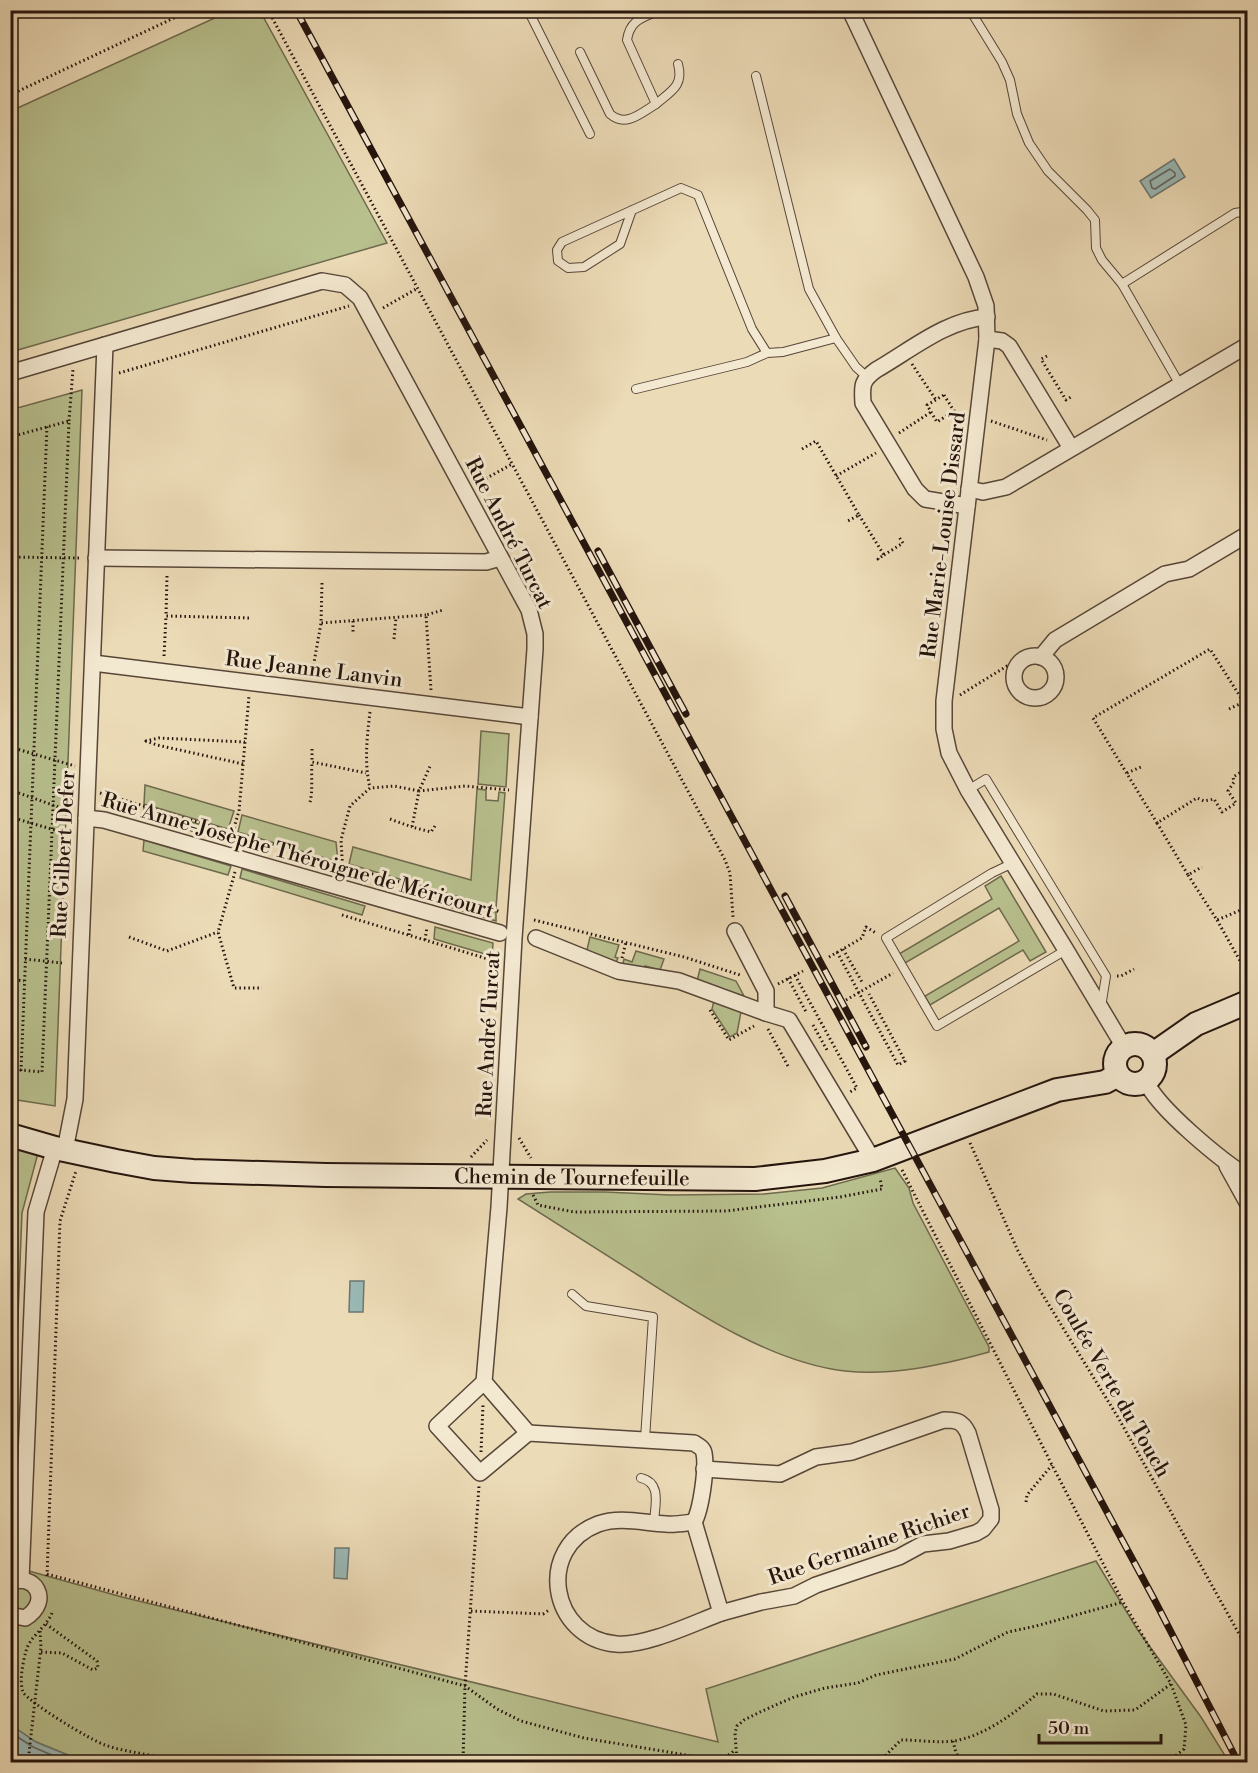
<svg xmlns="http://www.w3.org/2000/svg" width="1258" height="1773" viewBox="0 0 1258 1773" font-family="'Libre Bodoni',serif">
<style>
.green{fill:#b8c08e;stroke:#6e6a4e;stroke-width:1.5}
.water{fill:#9ab9b6;stroke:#6b7772;stroke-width:1.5}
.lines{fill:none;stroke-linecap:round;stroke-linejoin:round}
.shore{stroke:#606662;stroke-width:1.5}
.lane-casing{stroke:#574638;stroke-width:10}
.street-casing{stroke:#574638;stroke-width:18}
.secondary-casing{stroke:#25140d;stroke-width:26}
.path{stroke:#25140d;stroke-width:3;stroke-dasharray:1.5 3;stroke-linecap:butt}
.lane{stroke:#f3e8d0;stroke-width:8}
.street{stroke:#f3e8d0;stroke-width:15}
.secondary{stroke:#f3e8d0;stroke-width:22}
.rail-casing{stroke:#25140d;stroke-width:7}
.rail{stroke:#f3e8d0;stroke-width:4.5;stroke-dasharray:14;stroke-linecap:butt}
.path-bridge{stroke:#25140d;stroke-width:3;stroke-dasharray:1.5 3;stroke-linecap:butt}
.labels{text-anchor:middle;stroke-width:6;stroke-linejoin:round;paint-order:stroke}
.street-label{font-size:21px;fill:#25140d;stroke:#f3e8d0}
</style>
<rect width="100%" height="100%" fill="#ecdbb7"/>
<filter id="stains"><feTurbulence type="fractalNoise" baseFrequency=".00333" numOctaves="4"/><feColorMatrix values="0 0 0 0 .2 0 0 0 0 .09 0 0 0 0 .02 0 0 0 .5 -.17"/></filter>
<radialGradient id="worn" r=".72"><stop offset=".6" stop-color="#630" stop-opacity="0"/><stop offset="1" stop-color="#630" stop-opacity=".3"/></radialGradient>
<g class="green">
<path d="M230,11H260L387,243L11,352V111Z"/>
<path d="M82,390L55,1106L11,1099L10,410Z"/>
<path d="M481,731L509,734L506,787L478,784Z"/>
<path d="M145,785L234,811L228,829L144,804Z"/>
<path d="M477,789L486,790V800L498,801L499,792L505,793L496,908L349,864L353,847L471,880Z"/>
<path d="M144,808L226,832L223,841L144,816Z"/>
<path d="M242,815L336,842L338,862L238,832Z"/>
<path d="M144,840L231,866L228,875L143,851Z"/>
<path d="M242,869L365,906L362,915L240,878Z"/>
<path d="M1001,876L1046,952L1030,961L1023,950L930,1005L925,996L1019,941L999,908L905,963L899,954L992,899L985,886Z"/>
<path d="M404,885L496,912V921L404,893Z"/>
<path d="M435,927L493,943L492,956L434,939Z"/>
<path d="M590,937L619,945L615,957L618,958L614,966L586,954Z"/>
<path d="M636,951L664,959L660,970L645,966L643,971L622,968L624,959L632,962Z"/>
<path d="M700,969L736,981L744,996L697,981Z"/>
<path d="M714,1000L741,1012L737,1033L730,1037L712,1009Z"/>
<path d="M11,1145L38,1153L22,1213L11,1494Z"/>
<path d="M895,1168L909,1188L913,1203L989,1347V1352C942,1365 894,1376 845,1371C774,1363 700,1315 641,1277C600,1251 559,1225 518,1199L526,1194L550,1192H605L670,1195L764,1194L822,1188Z"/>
<path d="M1096,1561L1137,1629L1201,1717L1229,1762H85L36,1742L11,1725V1566L122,1597L718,1742L706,1689Z"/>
</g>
<g class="water">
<path d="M1174,159L1185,177L1151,198L1140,181Z"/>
<path d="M350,1281H364L363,1312H349Z"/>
<path d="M335,1548H349L347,1579L334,1578Z"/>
<path d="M11,1725L36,1742L85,1762H11Z"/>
</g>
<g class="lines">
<g class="shore">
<path d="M1170,169L1175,173V176L1155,189L1152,188L1150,181Z"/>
<path d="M10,1732L33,1747L68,1762"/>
</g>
<g class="lane-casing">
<g id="lane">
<path d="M528,10L590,134"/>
<path d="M970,10L1002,62L1010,80L1017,114L1029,143L1048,171L1087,210L1095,220L1096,248L1102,260L1122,284L1180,385"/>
<path d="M580,52L610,114C626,128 641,113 656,104L627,40C630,19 643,18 660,10"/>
<path d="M756,76L809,289L836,338L856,367L867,377"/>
<path d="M656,104C671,91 684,86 678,64"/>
<path d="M632,210L620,244L584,267L568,268L558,261L557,250L562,242L681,188L698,195L752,329L767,353"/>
<path d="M1122,284L1235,213L1248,211"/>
<path d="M636,389L747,362L767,353L783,352L836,338"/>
<path d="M968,790L986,779L1106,976L1101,1007"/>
<path d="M1013,863L992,873L886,938L937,1026L1066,950"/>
<path d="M572,1294L586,1306L653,1317L645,1439"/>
<path d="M641,1478C662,1483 655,1505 654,1522"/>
</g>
</g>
<g class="street-casing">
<g id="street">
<path d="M850,10L976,277L986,306L987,339L944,701V729L949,753L968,790L1066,950L1124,1047"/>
<path d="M987,339L1002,341L1009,346L1071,448"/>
<path d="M10,373L322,281L345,285L360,298L529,610L535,634V649L514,938L499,1207L484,1382L437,1426L480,1473L528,1433L484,1382"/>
<path d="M969,489L983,492L1006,487L1248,345"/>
<path d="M967,506L925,499L915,489L863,403C862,386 861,381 876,370C911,350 946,320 987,317"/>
<path d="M96,558L486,562L500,558"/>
<circle cx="1035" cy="677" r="21"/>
<path d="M1041,657L1055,640L1165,574L1189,569L1248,534"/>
<path d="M93,663L530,717"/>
<path d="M86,818L104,820L500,933"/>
<path d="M735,931L766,991V1013L789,1020L873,1160"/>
<path d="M536,938L618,971L679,981L766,1013"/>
<path d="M1146,1081C1157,1108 1222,1161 1248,1177"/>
<path d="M65,1150L75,1099L105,345"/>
<path d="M1227,1166L1248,1204"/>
<path d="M528,1433L694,1443C699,1446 703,1448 704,1453C707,1468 701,1510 694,1522"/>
<path d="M694,1522L721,1613L761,1602L794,1596L816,1585L899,1557L923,1544L949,1541L976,1533L983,1529L991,1519V1510L968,1433C962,1421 957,1420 944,1420L852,1452L816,1457L780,1474L704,1469"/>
<path d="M694,1522C685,1523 675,1525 666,1524C644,1523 620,1516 598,1524C535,1548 550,1638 616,1644C645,1647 694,1623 721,1613"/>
<path d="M21,1580L36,1212L55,1148"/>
<path d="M10,1583C34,1571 53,1601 25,1618L10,1615"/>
</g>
</g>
<g class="secondary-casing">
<g id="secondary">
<circle cx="1135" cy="1064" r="20"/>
<path d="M1153,1054L1196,1024L1248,1002"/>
<path id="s1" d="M10,1135L55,1148L116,1161L154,1168L193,1171L326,1175L755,1179L825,1171L873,1160L1057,1090L1105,1082L1118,1075"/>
</g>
</g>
<g class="path">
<path d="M268,10L725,860L730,873L733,917"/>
<path d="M10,95L191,10"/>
<path d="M383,308L418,288"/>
<path d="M1047,356L1041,359L1066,400L1071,397"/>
<path d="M912,364L936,400"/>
<path d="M119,373L349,306"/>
<path d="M944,395L954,411L937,422L927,405Z"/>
<path d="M954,411L964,414"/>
<path d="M69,421L73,369"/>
<path d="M991,421L1047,440"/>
<path d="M899,433L931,412"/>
<path d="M10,437L69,421L42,1072L10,1069"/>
<path d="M802,449L816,441L859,515L846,522"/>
<path d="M836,476L876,453"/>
<path d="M478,483L512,464"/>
<path d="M859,515L884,555L878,559L880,561"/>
<path d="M884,555L903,543L899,537"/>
<path d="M10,557L82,558"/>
<path d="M167,576L166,616L250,618"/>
<path d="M322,583L321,623L426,615"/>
<path d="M353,621V634"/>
<path d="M394,639L396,617"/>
<path d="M164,656L166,616"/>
<path d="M312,674L321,623"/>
<path d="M431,690L426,615L443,610"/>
<path d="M960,695L1007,666L1018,665"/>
<path d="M1229,709L1244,702"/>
<path d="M1248,709L1210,649L1093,718L1157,823L1197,798L1204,801L1214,799L1222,812L1236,803L1228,791L1234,782L1233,777L1248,768"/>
<path d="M370,712C367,738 364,762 370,788"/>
<path d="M10,747L75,766"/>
<path d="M312,749V762L366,773"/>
<path d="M243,764L157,745L146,741L159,738L245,742"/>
<path d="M1127,773L1141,767"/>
<path d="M10,790L70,811"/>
<path d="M100,793L501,912"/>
<path d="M310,802C313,792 311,775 312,762"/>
<path d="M10,817L72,835"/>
<path d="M390,819L412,827"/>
<path d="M1157,823L1188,875L1202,867"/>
<path d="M435,826L431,832L412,827L419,791L465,786L509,790"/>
<path d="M230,841L239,811L249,696"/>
<path d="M235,872L218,932L234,988H262"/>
<path d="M343,874L341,840L350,806L370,788L394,786L419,791L431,764"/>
<path d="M1188,875L1217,920L1248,907"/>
<path d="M342,915L498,962"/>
<path d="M534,920L684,957L740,975"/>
<path d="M1217,920L1248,975"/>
<path d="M409,935L410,922"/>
<path d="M129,937L167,951L218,932"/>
<path d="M425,940L427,927"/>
<path d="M843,949L862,982"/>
<path d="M837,952L898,1065L905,1061L869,994"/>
<path d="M829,957L862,938L866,927L876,933"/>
<path d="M622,958L626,942"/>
<path d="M25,959L62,963"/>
<path d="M795,975L857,1088L850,1092L849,1090"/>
<path d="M1117,976H1121L1134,969"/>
<path d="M788,978L806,1012"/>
<path d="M10,979L24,981"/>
<path d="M778,984L803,971"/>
<path d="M846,1000L893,973"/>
<path d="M710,1010L729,1040L754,1026"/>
<path d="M813,1025L827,1050"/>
<path d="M768,1029L789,1068"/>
<path d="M21,1071L47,426"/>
<path d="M519,1138L531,1158"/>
<path d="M970,1143L1018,1251L1036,1284L1119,1419L1248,1650"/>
<path d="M471,1157L487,1140"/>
<path d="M902,1170L1052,1465L1123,1602L1171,1684L1186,1725L1184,1749L1174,1757L1153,1762"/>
<path d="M533,1195L538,1205L574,1212L726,1211L840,1197L882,1189L880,1178"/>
<path d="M481,1452L483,1405"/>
<path d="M1026,1502L1027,1495L1052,1465"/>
<path d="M47,1574L465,1686L497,1709L521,1721L584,1738L716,1760L720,1762"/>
<path d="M47,1576L60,1221L76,1171"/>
<path d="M471,1611L543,1614L549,1610"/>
<path d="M52,1613C46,1628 30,1636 26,1651C23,1662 19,1681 23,1692C28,1702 92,1741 105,1745C127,1753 151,1753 172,1762"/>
<path d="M40,1631L41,1647"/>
<path d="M41,1652L62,1653L93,1670L98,1668L97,1661L46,1624"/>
<path d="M1244,1722L1248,1720"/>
<path d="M953,1741L956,1753L962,1762"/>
<path d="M716,1760L726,1757L735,1750"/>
<path d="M463,1762L465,1686L479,1486"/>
<path d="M737,1762L735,1733L737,1726L744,1720L760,1712L794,1697L825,1688L858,1683L876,1675L955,1659L1008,1632L1036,1626L1123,1602"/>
<path d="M879,1762L901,1740C918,1740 937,1743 953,1741C983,1737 1015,1713 1037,1694H1053L1104,1711L1135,1710L1171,1684"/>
</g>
<use href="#lane" class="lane"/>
<use href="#street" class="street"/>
<use href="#secondary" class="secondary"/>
<g class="rail-casing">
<g id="rail">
<path d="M296,10L1154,1599L1238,1762"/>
<path d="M598,551L686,714"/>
<path d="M785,896L866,1047"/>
</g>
</g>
<use href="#rail" class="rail"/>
<path class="path-bridge" d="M28,1762L41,1647"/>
</g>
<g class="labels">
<g class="street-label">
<text transform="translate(509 533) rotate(63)" y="7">Rue André Turcat</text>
<text transform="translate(943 535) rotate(-83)" y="7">Rue Marie-Louise Dissard</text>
<text transform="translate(314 669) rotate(7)" y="7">Rue Jeanne Lanvin</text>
<text transform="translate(63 854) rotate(-87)" y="7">Rue Gilbert Defer</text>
<text transform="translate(298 855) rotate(16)" y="7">Rue Anne-Josèphe Théroigne de Méricourt</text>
<text transform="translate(488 1034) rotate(-87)" y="7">Rue André Turcat</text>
<text dy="7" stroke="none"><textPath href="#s1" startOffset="566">Chemin de Tournefeuille</textPath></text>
<text transform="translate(1112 1383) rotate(60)" y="7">Coulée Verte du Touch</text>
<text transform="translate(869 1544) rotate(-19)" y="7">Rue Germaine Richier</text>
</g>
</g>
<rect width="1258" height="1773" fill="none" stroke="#ecdbb7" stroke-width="36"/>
<rect x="12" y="12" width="1234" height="1749" fill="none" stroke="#25140d" stroke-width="3"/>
<rect x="18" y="18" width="1222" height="1737" fill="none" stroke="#25140d" stroke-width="1.5"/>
<path d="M1039 1734v9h122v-9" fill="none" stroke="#25140d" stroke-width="3"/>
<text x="1048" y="1734" font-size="18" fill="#25140d" stroke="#f3e8d0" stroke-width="4.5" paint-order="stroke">50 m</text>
<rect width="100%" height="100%" filter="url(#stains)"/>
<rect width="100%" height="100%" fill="url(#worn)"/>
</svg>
